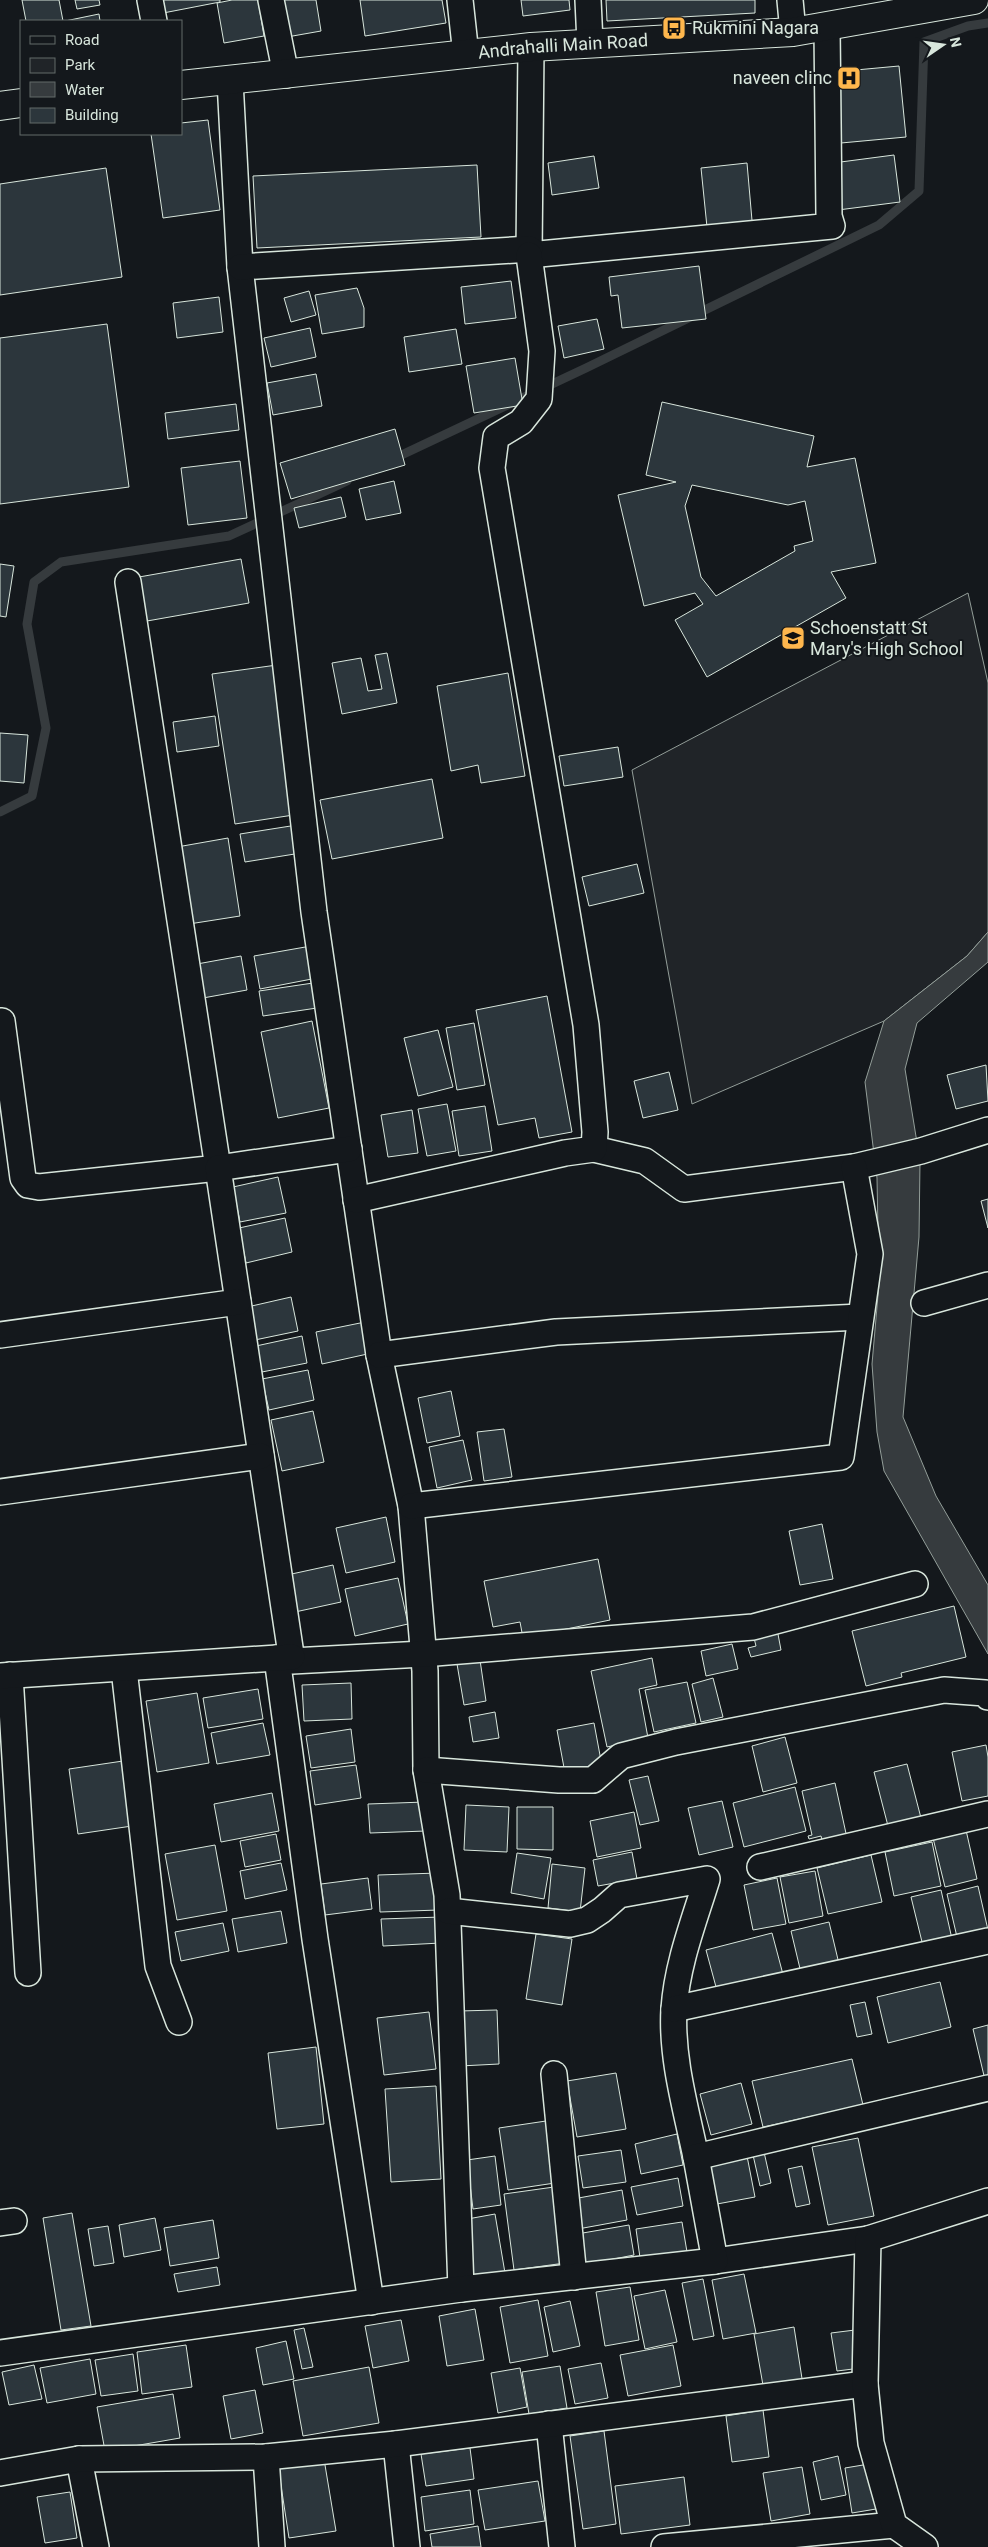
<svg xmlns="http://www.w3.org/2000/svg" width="988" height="2547" viewBox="0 0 988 2547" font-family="Roboto,sans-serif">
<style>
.green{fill:#202428;stroke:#939e99}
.water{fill:#363b3e;stroke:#939e99}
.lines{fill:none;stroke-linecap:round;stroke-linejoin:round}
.stream{stroke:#363b3e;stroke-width:9}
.building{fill:#2c363c;stroke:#d8e6dc;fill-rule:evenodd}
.street-casing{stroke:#d8e6dc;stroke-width:28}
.secondary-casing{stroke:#d8e6dc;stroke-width:30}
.street{stroke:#14181c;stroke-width:25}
.secondary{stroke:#14181c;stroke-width:28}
.labels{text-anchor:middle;stroke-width:4;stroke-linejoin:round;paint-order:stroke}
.poi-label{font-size:18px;fill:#d8e6dc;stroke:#14181c;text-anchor:start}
.street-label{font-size:18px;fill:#d8e6dc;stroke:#14181c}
</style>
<rect width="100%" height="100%" fill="#14181c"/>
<path class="green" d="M968,593L988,683V932L967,956L884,1021L692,1104L632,770Z"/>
<path class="water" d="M988,932V962L917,1023L905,1069L920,1161L919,1237L903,1417L936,1496L988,1585V1654L884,1471L877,1432L872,1364L879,1284L877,1178L865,1082L884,1021L967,956Z"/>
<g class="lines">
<g class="stream">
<path d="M393,459L586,368L879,225L919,191L924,42L968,26L988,23"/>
<path d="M0,812L32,796L46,728L27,624L34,582L61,562L229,536L347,481"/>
</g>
</g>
<g class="building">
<path d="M22,0H59L63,21H26Z"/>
<path d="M75,0H99L100,5L77,9Z"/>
<path d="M155,0H220V2L158,14Z"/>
<path d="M232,0H258L264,36L224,43L217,3Z"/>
<path d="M281,0H316L321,31L287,37Z"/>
<path d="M360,0H442L446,23L365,36Z"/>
<path d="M521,0H569L570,10L523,16Z"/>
<path d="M606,0H755V13L607,21Z"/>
<path d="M99,14L100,21H65Z"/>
<path d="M899,66L906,137L841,143L834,72Z"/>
<path d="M208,120L220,210L163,218L151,134H181V123Z"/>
<path d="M894,155L900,202L838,210L833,163Z"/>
<path d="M594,156L599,188L552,195L548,163Z"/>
<path d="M747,163L753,232L708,237L701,168Z"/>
<path d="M477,165L481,237L257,248L253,176Z"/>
<path d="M106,168L122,277L0,295V184Z"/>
<path d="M699,266L706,319L622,328L618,295L611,296L609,277Z"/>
<path d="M511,281L516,318L465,324L461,287Z"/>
<path d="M357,288L364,308V327L322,334L315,295Z"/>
<path d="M309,291L316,315L291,322L284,298Z"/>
<path d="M219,297L223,332L177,338L173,303Z"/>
<path d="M597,319L604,349L564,358L558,326Z"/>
<path d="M107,324L129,487L0,504V338Z"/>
<path d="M310,328L316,357L271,367L264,338Z"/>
<path d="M456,329L462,364L409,372L404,337Z"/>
<path d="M515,358L523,405L474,413L466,366Z"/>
<path d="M316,374L322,406L273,415L267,383Z"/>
<path d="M662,402L814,436L807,467L855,458L876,563L831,572L846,598L707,677L675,620L703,604L695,593L644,606L618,495L676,482L646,475ZM692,485L788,505L805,501L813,541L794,546L795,551L716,596L701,577L685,506Z"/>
<path d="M236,404L239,430L168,439L165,413Z"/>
<path d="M395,429L405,465L291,499L280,463Z"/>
<path d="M240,461L247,518L188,525L181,468Z"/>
<path d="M394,481L401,513L366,520L359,489Z"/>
<path d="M341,497L346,517L299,528L294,508Z"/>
<path d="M241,559L249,603L147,621L139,577Z"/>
<path d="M0,564L14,566L6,617L0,616Z"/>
<path d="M387,653L397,703L342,714L332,663L361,658L368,691L382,689L375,655Z"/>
<path d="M277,665L300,814L235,824L212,674Z"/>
<path d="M508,673L525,776L481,783L478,765L451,771L437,686Z"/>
<path d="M215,716L219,746L177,752L173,722Z"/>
<path d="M0,733L28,735L24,783L0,781Z"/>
<path d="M618,747L623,777L564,786L559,756Z"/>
<path d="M432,779L443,838L332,859L320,800Z"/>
<path d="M297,825L301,853L245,862L240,834Z"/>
<path d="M228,838L240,916L189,924L177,847Z"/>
<path d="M637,864L644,893L589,906L582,877Z"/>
<path d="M311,946L317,978L260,989L254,956Z"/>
<path d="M241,956L247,990L203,998L197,964Z"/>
<path d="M313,983L317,1008L263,1016L259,991Z"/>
<path d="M547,996L572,1132L539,1138L535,1118L498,1125L476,1010Z"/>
<path d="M312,1021L329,1108L278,1118L261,1032Z"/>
<path d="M474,1023L485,1085L457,1090L446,1028Z"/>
<path d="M438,1030L453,1087L418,1096L404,1038Z"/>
<path d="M986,1065L988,1101L956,1109L947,1075Z"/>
<path d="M669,1072L678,1110L643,1118L634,1081Z"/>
<path d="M447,1104L456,1151L427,1156L418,1109Z"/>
<path d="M485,1106L492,1151L459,1156L452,1111Z"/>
<path d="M412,1110L418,1153L388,1157L381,1115Z"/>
<path d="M278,1177L286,1213L240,1222L233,1187Z"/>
<path d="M988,1199V1228L981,1201Z"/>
<path d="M285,1218L292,1252L246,1263L239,1228Z"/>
<path d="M291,1297L298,1331L250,1341L243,1308Z"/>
<path d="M365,1322L372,1353L322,1364L316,1332Z"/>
<path d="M302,1336L307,1363L262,1372L256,1346Z"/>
<path d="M308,1370L314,1400L269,1410L262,1379Z"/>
<path d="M451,1391L460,1436L427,1443L418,1398Z"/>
<path d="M313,1411L324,1462L282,1471L271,1420Z"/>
<path d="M504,1429L512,1477L484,1481L477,1432Z"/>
<path d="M463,1440L472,1480L437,1488L429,1447Z"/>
<path d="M386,1517L395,1562L346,1573L336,1528Z"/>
<path d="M822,1524L833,1579L800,1585L789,1531Z"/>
<path d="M598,1559L610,1620L523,1638L520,1622L493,1627L484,1581Z"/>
<path d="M333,1565L341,1602L295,1612L287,1575Z"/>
<path d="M398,1578L408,1624L355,1636L345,1589Z"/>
<path d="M954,1606L966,1657L901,1673L902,1677L866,1686L852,1631Z"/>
<path d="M777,1629L781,1650L751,1657L748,1648L756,1646L753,1634Z"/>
<path d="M732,1644L738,1669L706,1676L701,1651Z"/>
<path d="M652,1658L657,1685L639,1689L648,1738L607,1747L591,1671Z"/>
<path d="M480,1660L486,1701L464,1705L457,1664Z"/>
<path d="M713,1678L723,1717L701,1722L692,1684Z"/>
<path d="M687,1682L696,1723L654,1732L645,1690Z"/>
<path d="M351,1683L352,1719L304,1721L302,1685Z"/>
<path d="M258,1689L263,1719L208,1728L203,1698Z"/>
<path d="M197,1693L209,1763L157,1772L146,1701Z"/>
<path d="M495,1712L499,1738L473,1742L469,1717Z"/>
<path d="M263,1723L270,1755L217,1764L211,1733Z"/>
<path d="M594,1723L602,1766L565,1773L557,1730Z"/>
<path d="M351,1729L355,1762L311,1768L306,1736Z"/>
<path d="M785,1737L797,1783L763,1792L752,1746Z"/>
<path d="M986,1745L988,1757V1796L962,1801L952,1752Z"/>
<path d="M123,1761L132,1826L78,1834L69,1769Z"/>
<path d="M907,1764L921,1818L888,1826L874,1772Z"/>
<path d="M356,1765L361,1798L315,1805L310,1771Z"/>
<path d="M648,1776L659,1821L640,1825L629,1780Z"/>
<path d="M835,1783L847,1838L823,1844L821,1836L809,1839L808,1836L812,1835L802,1791Z"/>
<path d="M795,1787L806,1831L744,1847L733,1803Z"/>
<path d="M272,1793L279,1831L221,1842L214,1804Z"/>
<path d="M722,1801L733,1847L699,1855L688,1808Z"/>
<path d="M425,1802L426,1831L370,1833L368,1804Z"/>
<path d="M466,1805L509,1807L507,1852L464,1850Z"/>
<path d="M517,1807H553V1850L517,1849Z"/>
<path d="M634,1812L641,1848L597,1857L590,1821Z"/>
<path d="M966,1830L977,1879L945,1887L933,1838Z"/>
<path d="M276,1834L281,1860L245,1867L240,1841Z"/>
<path d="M932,1842L941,1886L894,1896L885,1852Z"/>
<path d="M215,1845L227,1911L177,1920L165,1854Z"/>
<path d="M632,1852L637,1879L598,1886L593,1860Z"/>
<path d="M517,1853L551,1858L544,1899L511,1893Z"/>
<path d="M871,1855L882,1902L828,1914L817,1868Z"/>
<path d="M281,1863L287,1890L245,1899L240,1871Z"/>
<path d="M552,1864L585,1868L580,1912L548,1908Z"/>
<path d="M815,1871L823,1916L789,1923L780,1877Z"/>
<path d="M438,1873L439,1910L380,1912L378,1875Z"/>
<path d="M368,1878L372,1909L325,1915L321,1884Z"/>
<path d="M777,1878L786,1924L753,1930L744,1885Z"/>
<path d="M978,1886L988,1930L957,1937L947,1894Z"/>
<path d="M941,1890L952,1939L923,1946L911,1897Z"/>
<path d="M281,1911L287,1943L238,1952L232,1919Z"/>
<path d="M441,1917V1943L383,1946L381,1919Z"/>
<path d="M829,1922L840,1968L802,1977L791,1931Z"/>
<path d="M223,1923L229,1951L181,1961L175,1932Z"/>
<path d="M772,1933L785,1982L719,1998L706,1950Z"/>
<path d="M536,1934L572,1939L562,2005L526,1999Z"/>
<path d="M940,1982L951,2027L888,2043L877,1997Z"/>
<path d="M865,2002L872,2034L857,2037L850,2005Z"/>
<path d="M497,2010L499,2064L460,2066L459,2011Z"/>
<path d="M429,2012L436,2069L384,2075L377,2018Z"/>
<path d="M988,2025V2079L985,2080L973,2029Z"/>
<path d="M316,2047L324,2124L277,2129L268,2053Z"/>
<path d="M852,2059L863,2105L763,2127L752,2081Z"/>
<path d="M616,2073L626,2129L577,2137L567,2081Z"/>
<path d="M741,2083L752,2124L711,2135L700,2094Z"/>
<path d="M436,2086L441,2179L391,2182L385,2089Z"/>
<path d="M546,2121L555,2183L508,2190L499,2128Z"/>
<path d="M677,2134L683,2165L641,2174L635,2144Z"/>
<path d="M858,2138L874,2216L828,2225L812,2147Z"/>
<path d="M621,2150L626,2182L583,2188L578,2156Z"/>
<path d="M764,2152L771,2183L760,2186L753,2155Z"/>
<path d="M495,2156L501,2205L473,2209L467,2160Z"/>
<path d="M747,2156L755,2197L717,2204L710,2163Z"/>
<path d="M802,2166L810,2204L796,2207L788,2169Z"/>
<path d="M678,2178L683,2206L637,2215L631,2187Z"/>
<path d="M554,2187L565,2263L514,2270L504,2194Z"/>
<path d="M622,2190L627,2220L578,2229L573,2199Z"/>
<path d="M72,2213L91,2326L61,2330L43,2218Z"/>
<path d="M495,2214L505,2273L473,2279L462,2220Z"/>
<path d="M155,2218L161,2250L124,2257L119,2225Z"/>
<path d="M213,2220L219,2258L170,2266L164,2228Z"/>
<path d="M682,2222L688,2258L641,2265L636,2229Z"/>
<path d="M629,2225L634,2255L583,2265L577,2234Z"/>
<path d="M108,2226L114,2263L94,2266L88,2229Z"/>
<path d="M217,2267L220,2285L178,2292L174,2274Z"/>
<path d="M744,2274L756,2333L723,2339L712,2280Z"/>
<path d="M703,2279L714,2336L693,2340L682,2283Z"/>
<path d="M630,2287L639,2340L605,2346L596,2292Z"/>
<path d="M665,2290L677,2342L645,2349L634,2296Z"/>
<path d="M538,2300L548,2356L510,2363L500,2307Z"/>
<path d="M570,2301L580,2346L553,2352L544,2307Z"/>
<path d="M475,2309L484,2360L447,2366L439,2316Z"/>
<path d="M401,2320L409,2361L373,2368L365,2326Z"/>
<path d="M794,2327L803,2385L764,2391L754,2334Z"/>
<path d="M304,2328L313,2367L302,2369L294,2330Z"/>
<path d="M855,2330L861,2368L837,2371L831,2333Z"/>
<path d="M286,2341L294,2379L263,2385L256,2348Z"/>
<path d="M186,2345L192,2387L142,2394L137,2352Z"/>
<path d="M673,2345L681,2386L628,2396L620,2355Z"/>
<path d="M133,2354L138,2391L101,2396L95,2360Z"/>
<path d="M90,2359L96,2394L47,2403L40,2368Z"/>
<path d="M601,2363L608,2398L575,2404L568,2369Z"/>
<path d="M34,2365L42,2399L9,2405L2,2372Z"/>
<path d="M560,2366L567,2408L529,2414L522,2372Z"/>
<path d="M369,2367L379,2423L303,2436L293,2381Z"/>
<path d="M520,2368L527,2407L498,2413L491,2373Z"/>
<path d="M255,2390L263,2433L231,2439L223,2396Z"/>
<path d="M173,2394L180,2438L105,2451L97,2407Z"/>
<path d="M763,2410L769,2457L732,2462L726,2416Z"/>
<path d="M604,2431L616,2524L583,2529L570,2436Z"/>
<path d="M470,2448L474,2479L426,2486L421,2454Z"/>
<path d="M838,2456L846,2495L821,2500L813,2462Z"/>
<path d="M324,2459L336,2531L289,2538L278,2466Z"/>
<path d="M875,2463L882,2508L852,2513L845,2468Z"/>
<path d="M802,2467L810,2514L771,2521L763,2473Z"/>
<path d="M684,2477L690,2525L621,2534L615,2486Z"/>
<path d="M538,2481L545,2521L485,2530L478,2490Z"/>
<path d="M470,2490L474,2524L425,2531L421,2497Z"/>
<path d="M70,2492L77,2538L45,2543L37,2497Z"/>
<path d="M478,2526L481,2547H432L430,2534Z"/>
</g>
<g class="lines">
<g class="street-casing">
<g id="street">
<path d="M150,0L154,21"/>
<path d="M271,0L286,75"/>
<path d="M460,0L466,55"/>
<path d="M588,0L590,43"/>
<path d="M790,0L793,32"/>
<path d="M531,47L529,255L832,226L829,216L827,28"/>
<path d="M230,81L240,267L314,912L379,1355L411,1506L425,1671L426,1770L447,1895L461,2289"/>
<path d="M240,267L530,249"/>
<path d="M2,1021L23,1178L28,1185L39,1187L218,1168L128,582"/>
<path d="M349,1149L218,1168L292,1661L423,1654L753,1627L915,1584"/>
<path d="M594,1149L645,1161L684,1189L854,1167L921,1151L988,1130"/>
<path d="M356,1200L565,1153L594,1149L595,1132L586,1025L492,468L496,437L521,422L539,399L542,351L529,255"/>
<path d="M924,1303L988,1285"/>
<path d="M0,1335L238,1302"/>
<path d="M379,1355L556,1332L860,1317"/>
<path d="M0,1492L261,1456"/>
<path d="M411,1506L841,1457L870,1254L854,1167"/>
<path d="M277,1658L315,1939L371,2302"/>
<path d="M124,1669L158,1966L179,2022"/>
<path d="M10,1675L28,1973"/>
<path d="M0,1676L292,1657"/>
<path d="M426,1770L559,1780H593L621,1756L676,1742L944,1690L985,1693L988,1697"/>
<path d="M760,1867L988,1814"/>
<path d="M448,1911L570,1924L587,1920L602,1910L619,1895L707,1879C694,1921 677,1964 674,2009C671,2058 686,2109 696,2157"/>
<path d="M674,2009L988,1941"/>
<path d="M554,2074L574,2277"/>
<path d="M0,2223L14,2221"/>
<path d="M715,2261L868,2239"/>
<path d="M0,2353L461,2289L715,2261L696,2157L988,2088"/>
<path d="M549,2424L562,2547"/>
<path d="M396,2444L407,2547"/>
<path d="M266,2457L272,2547"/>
<path d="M79,2459L96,2547"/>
<path d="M0,2473L79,2459L266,2457L396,2444L865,2384"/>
<path d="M664,2547L894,2525"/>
<path d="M925,2547L894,2525L871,2443L865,2384L868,2239L988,2201"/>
</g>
</g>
<g class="secondary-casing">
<g id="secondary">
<path id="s1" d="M181,85L531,47L793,32L974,0"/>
<path d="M0,106L21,103"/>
</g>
</g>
<use href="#street" class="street"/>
<use href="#secondary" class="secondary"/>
</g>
<defs>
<g id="bus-square" transform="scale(1.25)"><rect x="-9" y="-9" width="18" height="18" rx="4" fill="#ffb74d" stroke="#14181c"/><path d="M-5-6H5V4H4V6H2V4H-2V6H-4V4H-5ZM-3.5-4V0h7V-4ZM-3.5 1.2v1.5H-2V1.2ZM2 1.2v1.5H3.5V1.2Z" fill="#111"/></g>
<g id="hospital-square" transform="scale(1.25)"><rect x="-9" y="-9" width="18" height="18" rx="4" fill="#ffb74d" stroke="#14181c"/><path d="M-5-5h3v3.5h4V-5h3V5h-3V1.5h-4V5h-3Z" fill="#111"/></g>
<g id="school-square" transform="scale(1.25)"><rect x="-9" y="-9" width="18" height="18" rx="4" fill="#ffb74d" stroke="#14181c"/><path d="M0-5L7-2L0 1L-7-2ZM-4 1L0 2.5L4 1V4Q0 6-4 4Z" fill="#111"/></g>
</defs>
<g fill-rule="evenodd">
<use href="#bus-square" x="674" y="28"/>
<use href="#hospital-square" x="849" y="78"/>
<use href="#school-square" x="793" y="638"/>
</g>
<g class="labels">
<g class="poi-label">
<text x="692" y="34">Rukmini Nagara</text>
<text x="832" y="84" text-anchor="end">naveen clinc</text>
<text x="810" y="634">Schoenstatt St<tspan x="810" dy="21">Mary's High School</tspan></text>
</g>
<g class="street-label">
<text dy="6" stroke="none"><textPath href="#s1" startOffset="384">Andrahalli Main Road</textPath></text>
</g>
</g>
<rect x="20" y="20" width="162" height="115" fill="#14181c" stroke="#626a69"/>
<rect x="30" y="36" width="25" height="8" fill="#14181c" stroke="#626a69"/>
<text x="65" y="45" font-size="15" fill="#d8e6dc">Road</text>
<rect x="30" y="58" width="25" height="15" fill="#202428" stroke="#626a69"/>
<text x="65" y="70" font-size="15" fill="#d8e6dc">Park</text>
<rect x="30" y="82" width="25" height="15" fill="#363b3e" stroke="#626a69"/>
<text x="65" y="95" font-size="15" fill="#d8e6dc">Water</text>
<rect x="30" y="108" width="25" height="15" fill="#2c363c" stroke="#626a69"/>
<text x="65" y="120" font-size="15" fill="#d8e6dc">Building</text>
<g transform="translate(943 45) rotate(77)" stroke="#14181c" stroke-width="4" paint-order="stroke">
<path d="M0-4L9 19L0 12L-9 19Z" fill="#d8e6dc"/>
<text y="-8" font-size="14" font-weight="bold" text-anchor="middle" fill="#d8e6dc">N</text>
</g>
</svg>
